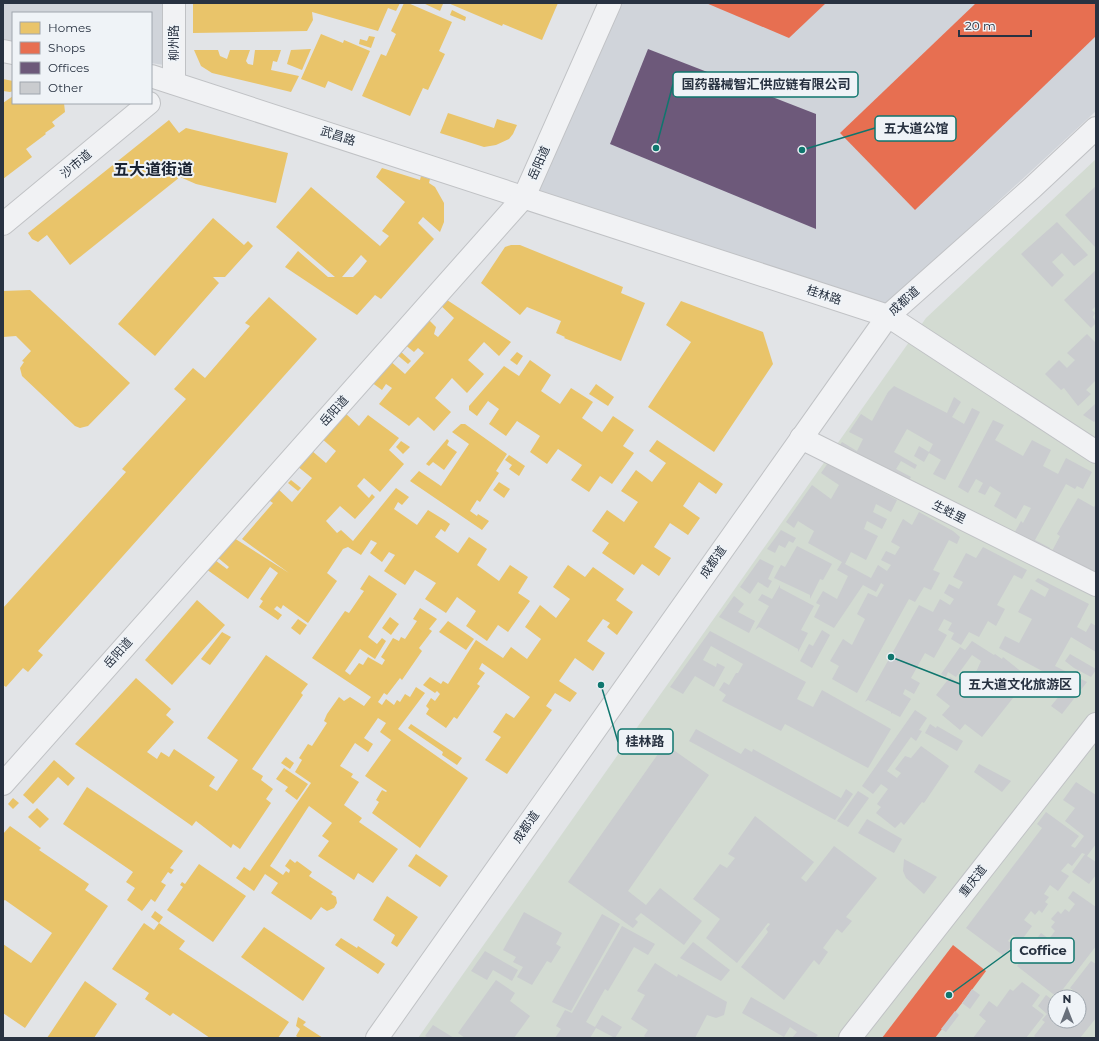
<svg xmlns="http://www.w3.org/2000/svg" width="1099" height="1041" viewBox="0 0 1099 1041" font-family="Montserrat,'Noto Sans SC',sans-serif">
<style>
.built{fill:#d0d4da}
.green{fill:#d3dbd2;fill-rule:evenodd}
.homes{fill:#e9c46a;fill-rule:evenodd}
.shops{fill:#e76f51}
.offices{fill:#6d597a}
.building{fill:#cacccf}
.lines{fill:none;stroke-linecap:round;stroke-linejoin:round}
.minor-casing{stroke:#c0c2c5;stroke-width:24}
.minor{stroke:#f1f2f4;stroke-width:22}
.labels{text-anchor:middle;stroke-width:4;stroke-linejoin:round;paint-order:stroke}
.street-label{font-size:12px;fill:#283241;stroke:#eff3f7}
.district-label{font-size:16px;font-weight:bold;fill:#1a2332;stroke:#eff3f7}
.leader{fill:none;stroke:#0f766e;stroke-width:1.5}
.callout-dot{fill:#0f766e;stroke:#eff3f7;stroke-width:1.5}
.callout{fill:#eff3f7;stroke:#0f766e;stroke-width:1.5}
.callout-label{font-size:13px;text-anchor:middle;font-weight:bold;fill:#283241}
</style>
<rect width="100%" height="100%" fill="#e2e4e7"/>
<g class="built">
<path d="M3,3H163L164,65L151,63V13H13V42L3,40Z"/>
<path d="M616,3H1096V111L884,307L534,190Z"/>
</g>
<path class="green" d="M1096,159V1038H418L926,318ZM1055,997H1079V1021H1055Z"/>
<g class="homes">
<path d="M193,3H400L396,11L388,8L378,31L312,12L313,20L307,31L193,33Z"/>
<path d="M404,3H408L452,22L439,51L445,54L428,90L423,88L410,116L362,96L381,54L386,56L396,34L391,31Z"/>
<path d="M423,3H440L443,4L440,11Z"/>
<path d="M448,3H558L542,40L503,24L502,26Z"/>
<path d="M452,10L466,17L465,21L450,15Z"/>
<path d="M321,34L343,43L344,40L370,51L352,91L328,81L325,88L301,79Z"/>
<path d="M369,36L375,37L371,48L359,44L360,39L367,41Z"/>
<path d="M311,49L302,70L287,64L291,50Z"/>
<path d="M194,50H218L220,56L227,59L230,50H250L246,61L248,64L253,65L255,50H281L277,62L273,61L271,70L299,76L291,92L212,73L201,66Z"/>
<path d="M3,79L13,81V91L10,92L3,91Z"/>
<path d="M13,96V103H64L65,112L52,122L55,126L45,133L46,134L26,149L32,157L3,179V103Z"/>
<path d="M448,113L494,128L497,119L517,125L513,134L509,139L496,145L484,147L440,133Z"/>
<path d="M169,120L179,133L186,128L288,153L276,203L196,184L180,177L70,265L47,235L38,242L32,239L28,233Z"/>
<path d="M382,168L420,180L421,176L430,179L429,183L435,187L444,203V222L440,232L423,217L418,223L434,239L381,299L375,295L357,315L285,267L298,251L328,277H335L276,227L311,187L380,246L389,236L382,231L405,202L376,177ZM361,255L367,261L359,271L353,277H342Z"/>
<path d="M213,218L244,245L248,241L253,246L225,277H213L219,283L155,356L118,324Z"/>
<path d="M511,245H520L623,287L621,293L645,303L621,361L564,338L565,337L556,333L561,321L527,307L520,315L481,283L505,247Z"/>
<path d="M30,290L130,383L88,426L80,428L75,426L22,376L20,368L24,362L22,361L31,351L16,336L3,337V291Z"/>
<path d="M269,297L317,339L38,651L43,655L28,672L23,668L6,687L3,685V608L126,472L122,469L186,399L174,389L193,368L205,378L250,326L245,323Z"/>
<path d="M444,298L511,342L499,356L484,342L468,360L484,374L467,393L452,378L435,398L451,412L434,431L418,417L409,426L379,404L392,388L386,384L382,390L371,382L389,360L405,374L424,353L418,348L414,352L404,344L427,318L436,327L434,334L438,337L454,318L439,304Z"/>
<path d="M681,301L763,332L773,364L714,452L648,407L691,342L666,325Z"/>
<path d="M399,350L411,361L408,364L396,354Z"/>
<path d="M517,352L523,356L517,365L510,360Z"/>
<path d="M530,360L551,375L541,391L560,404L571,388L593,402L582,418L602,432L613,416L634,430L623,446L634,453L612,484L600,476L589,492L571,480L582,465L558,449L547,464L530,452L540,436L517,421L506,436L489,424L499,409L488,401L477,416L469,410V406L504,366L519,376Z"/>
<path d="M596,384L614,397L608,406L589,394Z"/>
<path d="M344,412L359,426L368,415L399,438L389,450L404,464L380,492L364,478L357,486L369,498L372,494L375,497L355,519L340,506L326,521L337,533L341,530L353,541L396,488L409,497L402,505L398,502L394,509L417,525L428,510L446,521L450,524L445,532L441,529L435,537L458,553L469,537L487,549L477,565L499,581L510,565L528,577L518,593L530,601L508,632L498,625L487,641L466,626L476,611L457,597L446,613L425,599L436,583L415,570L405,585L384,571L395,555L389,552L382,562L370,553L377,543L371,540L361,555L348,547L343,549L327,573L337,581L308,623L283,605L281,609L277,606L274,609L282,615L278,620L259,607L263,601L260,599L278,573L270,567L248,599L206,569L215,560L227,569L229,567L217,557L234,538L289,573L242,539L273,503L267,499L277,488L292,502L312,478L297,466L311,450L326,463L336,451L321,438Z"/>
<path d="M461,424H465L507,454L496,471L499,473L480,502L477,500L470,511L477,516L478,514L489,521L482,530L410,481L419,471L441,486L469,444L452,432Z"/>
<path d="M447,439L449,441L447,445L457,452L444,470L433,462L429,466L426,464Z"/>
<path d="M657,440L723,484L716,494L699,482L683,506L700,518L688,535L670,523L654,547L671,558L659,576L642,564L634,575L602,553L609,543L592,531L607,510L624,522L638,502L621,491L636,470L652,482L666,463L649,451Z"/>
<path d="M401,441L410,447L403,454L396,447Z"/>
<path d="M509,455L525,466L519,476L509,469L512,465L505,460Z"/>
<path d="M291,480L301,488L298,491L288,483Z"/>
<path d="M499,482L510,489L504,498L493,490Z"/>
<path d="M568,565L585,577L593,567L624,589L616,600L633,612L617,635L607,627L610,623L603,619L587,641L605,653L593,671L575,658L559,681L577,693L570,702L555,693L546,706L552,710L507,774L485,760L501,737L493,732L506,713L514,718L530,697L482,663L479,669L485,673L477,684L480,686L457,719L454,717L446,728L426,714L429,709L426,706L431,698L435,701L440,694L437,691L435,693L423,685L430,677L441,684L443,681L448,684L476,640L503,658L511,647L527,659L541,639L525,627L540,605L556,618L570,599L553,587Z"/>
<path d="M369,575L397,594L368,637L377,644L382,638L386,641L375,659L360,649L345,671L350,675L359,663L363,665L368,657L382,665L385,660L381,657L393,638L399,641L401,637L405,639L417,621L413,619L420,608L437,619L429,629L432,631L419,648L422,651L402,680L400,678L387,695L384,693L378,702L382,705L386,699L394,705L397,700L400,702L405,694L410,697L416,687L425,693L398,729L468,778L420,848L372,813L379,802L376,800L382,790L386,792L387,791L365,776L391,740L380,732L386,723L378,718L364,738L373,744L368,752L355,743L340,766L353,774L351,777L359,782L344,805L362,818L359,822L398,849L373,883L358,873L354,880L318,856L329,841L322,836L332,823L309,806L270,866L283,875L286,871L289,873L290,870L285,866L290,859L295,863L297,861L312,872L309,876L333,892L331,894L336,897L337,903L334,908L327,911L321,907L311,920L271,893L278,883L265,874L254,891L236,878L244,867L250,871L311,783L295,772L302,760L299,758L308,744L312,746L327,723L324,721L327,714L339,697L344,701L350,697L364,706L371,697L312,658L345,611L349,613L364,591L360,589Z"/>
<path d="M197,600L225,625L172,685L145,660Z"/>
<path d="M390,617L399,624L391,635L382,628Z"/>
<path d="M298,619L307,625L300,635L291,628Z"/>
<path d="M448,621L474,639L466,650L439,632Z"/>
<path d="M222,632L231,637L210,665L201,659Z"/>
<path d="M266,655L308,684L301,693L303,695L252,769L263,776L261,780L273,789L266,799L271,803L240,849L233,844L231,848L196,821L192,826L75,744L136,678L171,709L166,715L174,722L147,752L157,759L161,752L169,757L174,749L215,777L209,786L217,791L238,760L207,738Z"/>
<path d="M411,724L462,758L457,765L442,755L443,752L408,728Z"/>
<path d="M286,757L294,763L290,769L281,763Z"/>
<path d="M54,760L75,778L68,786L58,777L33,804L23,795Z"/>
<path d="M284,768L308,784L297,800L285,791L288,787L276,779Z"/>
<path d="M87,787L183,851L170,868L174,870L171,874L168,872L161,882L166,885L155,902L151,899L142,911L127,900L135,888L126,882L133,872L63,824Z"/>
<path d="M13,798L19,803L13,809L8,804Z"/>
<path d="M37,808L49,819L40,828L28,817Z"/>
<path d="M10,826L41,848L39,850L89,884L85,890L108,906L25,1028L3,1013V944L31,963L52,933L5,900L3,901V834Z"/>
<path d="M416,854L448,876L440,887L408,866Z"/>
<path d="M199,864L246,896L213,942L167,910L183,887L180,885L182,882L185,884Z"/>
<path d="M387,896L418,917L397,947L391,943L395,935L373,920Z"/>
<path d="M155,911L163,917L159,923L185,941L179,949L289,1022L278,1038H210L173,1013L170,1016L145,999L149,993L112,969L144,923L154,930L159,923L151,917Z"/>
<path d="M264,927L325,968L303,1001L241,957Z"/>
<path d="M341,938L357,948L358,946L385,964L378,974L335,945Z"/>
<path d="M85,981L117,1004L94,1038H47Z"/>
<path d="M298,1017L306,1022L303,1025L323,1038H299L296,1036L300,1029L296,1026Z"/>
</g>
<g class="shops">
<path d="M706,3H826L789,38Z"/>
<path d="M976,3H1096V36L915,210L840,133Z"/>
<path d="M953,945L986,971L962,1003L935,1038H882Z"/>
</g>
<path class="offices" d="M648,49L816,114V229L610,144Z"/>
<g class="building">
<path d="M1096,186V246L1095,247L1065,215Z"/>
<path d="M1057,222L1088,255L1074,266L1062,253L1052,262L1064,275L1052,287L1021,254Z"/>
<path d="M1096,270V306L1092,310L1095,313L1093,317L1096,323L1091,328L1064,300Z"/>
<path d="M1087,334L1095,342L1096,341V380L1086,390L1091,394L1078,406L1064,388L1061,390L1045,374L1059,360L1067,368L1075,360L1067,353Z"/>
<path d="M894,386L947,413L954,397L961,402L952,417L964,424L972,408L980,412L945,480L933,474L941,460L929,453L924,462L914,456L919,446L929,452L933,444L907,429L894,452L917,465L915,469L901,461L896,469L911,477L905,488L835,451L842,442L857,451L863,439L849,432L861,414L872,421L888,392Z"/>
<path d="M1095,404L1096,420L1094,422L1083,415Z"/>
<path d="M993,420L1004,425L995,440L1023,456L1032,440L1051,450L1043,466L1058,474L1066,458L1092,472L1083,489L1077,486L1075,489L1066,484L1035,540L1050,548L1045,556L1007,546L1021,521L1023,523L1031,508L1024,505L1016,519L994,506L1001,493L990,486L985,495L978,492L983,483L976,479L968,493L958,487Z"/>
<path d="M828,463L897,500L891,512L876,504L873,512L887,519L882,529L867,521L864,529L878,536L866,560L851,552L845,564L871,578L878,565L887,571L891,565L881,560L886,551L895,555L900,547L891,542L903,519L912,525L919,512L953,531L960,537L957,544L949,540L933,570L940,573L931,590L924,587L915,602L909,599L857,693L832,679L839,666L830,661L843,639L852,645L865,619L857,614L868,593L877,597L884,585L881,583L876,592L863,585L834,628L814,617L820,605L816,603L823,591L837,599L848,576L837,570L842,562L808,543L814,531L798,521L794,528L786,522L812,485L831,499L839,485L821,473Z"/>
<path d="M1078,498L1094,507L1096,504V572L1094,576L1051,553L1060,536L1057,534Z"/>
<path d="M781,530L796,538L793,543L789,541L785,548L779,545L775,553L767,549Z"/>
<path d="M797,546L832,564L823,580L820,579L810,599V595L774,578L781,565L785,567Z"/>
<path d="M983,547L1027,570L1022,579L1014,575L997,605L1005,609L996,626L988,621L979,637L969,632L961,645L951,639L954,633L948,630L952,623L944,619L938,630L947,635L934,658L925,653L911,678L920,683L914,694L905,689L903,694L911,699L900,717L892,713L891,714V712L868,700L865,702L919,605L933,612L940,599L950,605L954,599L944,593L949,584L959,589L963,582L953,577L966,553L976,558Z"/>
<path d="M760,559L774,566L768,579L772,581L768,588L758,582L750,594L740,587Z"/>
<path d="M1038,578L1089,604L1077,627L1086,632L1091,623L1096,626V652L1071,637L1055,666L1087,682L1062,714L1051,706L1060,695L1052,689L1059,680L999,648L1005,636L1019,643L1032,619L1018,612L1031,589L1045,597L1049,589L1035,581Z"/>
<path d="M780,585V588L814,606L801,630L808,633L798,652V649L759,627L755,630L769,606L758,600L762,594L772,599Z"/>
<path d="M734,596L744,604L738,612L755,621L749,633L719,617Z"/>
<path d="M822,630L830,635L812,668L800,661L809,644L813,646Z"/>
<path d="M710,631L806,682L797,699L813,707L822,690L891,729L868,768L785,724L781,731L722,701L726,695L719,690L724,682L729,685L736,673H738L743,664L711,646L703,660L716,667L717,663L725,667L714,687L695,676L683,694L670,687Z"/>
<path d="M972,641L994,655L995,654L1002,659L1003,657L1029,678L982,737L965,724L960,730L942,715L950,706L936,695L950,677L958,683L965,675L971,679L977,670L981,661L972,655L956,677L948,672L946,677L941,674L960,647L965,650Z"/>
<path d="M1070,654L1096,669V670L1091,677L1074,668L1065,661Z"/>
<path d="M915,710L927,718L919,730L922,731L916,741L911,737L887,771L897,778L901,773L895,769L905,756L911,758L921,746L949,766L924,803L922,802L904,825L901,822L895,828L876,813L881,807L877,804L888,789L881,784L873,794L862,786Z"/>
<path d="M930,724L936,728L937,726L963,741L957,751L925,733Z"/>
<path d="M696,729L741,754L745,748L752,752L753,749L841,798L846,789L853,794L835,820L689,741Z"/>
<path d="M665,744L709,775L628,891L646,905L660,888L702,921L684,945L641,913L635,919L638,922L633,928L568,882Z"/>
<path d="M979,764L1011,781L1002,792L974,772Z"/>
<path d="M1076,782L1096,795V844L1087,856L1096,862V875L1089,884L1072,872L1085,854L1082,853L1072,866L1068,863L1061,871L1069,876L1058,891L1050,885L1044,894L1049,897L1045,902L1048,904L1042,913L1039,910L1035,915L1031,911L1024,920L1032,926L1021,941L1013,935L1008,941L1013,944L1004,956L966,928L1042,828L1037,824L1046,812L1079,836L1071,846L1075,848L1084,836L1065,821L1075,808L1063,800Z"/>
<path d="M858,791L869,798L848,827L837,821Z"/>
<path d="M755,816L814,862L801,878L806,882L834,846L877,878L846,917L852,921L842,933L837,929L823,948L828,952L819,965L814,960L784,1000L741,967L768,932L766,929L770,924L768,923L737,963L706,938L720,919L693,899L720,864L727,868L735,858L728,854Z"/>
<path d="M867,819L902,839L894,853L858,833Z"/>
<path d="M904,859L937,877L924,894L906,878L903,871Z"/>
<path d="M1073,891L1096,907V946L1057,997L1017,966L1025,955L1032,960L1037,954L1030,948L1041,933L1049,939L1055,931L1051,927L1055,922L1051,919L1058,911L1061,914L1065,909L1069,912L1075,904L1068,898Z"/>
<path d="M524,912L562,933L556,944L561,947L551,963L547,961L532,985L517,977L523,967L513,962L516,957L503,950Z"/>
<path d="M602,914L620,924L571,1011L552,1002Z"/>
<path d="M622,926L655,944L648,955L634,947L608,991L605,989L586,1022L595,1027L602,1015L622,1027L615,1038L596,1028L590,1038H555L561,1029L556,1026L565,1010L572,1013Z"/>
<path d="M693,942L730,970L721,981L680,958Z"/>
<path d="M485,951L518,970L512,981L493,970L487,980L471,971Z"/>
<path d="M1091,961L1096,964V1018L1080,1038H1037L1034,1036L1045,1022L1042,1020L1047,1014L1038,1006L1046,995L1055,1002V1021H1079V1001L1083,997L1070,988Z"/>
<path d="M655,963L677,977L678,974L727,1002L724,1015L716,1018L707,1015L695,1038H647L644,1036L648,1030L631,1019L645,995L637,991Z"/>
<path d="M496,980L515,993L510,1001L530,1016L514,1038H465L458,1033Z"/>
<path d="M1022,982L1040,995L1032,1006L1044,1015L1026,1038H973L986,1021L979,1015L989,1001L997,1007L1010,989L1013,991Z"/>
<path d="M972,989L980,995L970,1009L962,1003Z"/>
<path d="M751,997L793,1021L818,1035L815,1038H792L797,1032L790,1027L784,1037L742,1013Z"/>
<path d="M955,1011L959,1015L946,1032L941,1029Z"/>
<path d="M433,1025L454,1038H429L425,1036Z"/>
</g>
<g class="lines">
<g class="minor-casing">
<g id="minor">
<path d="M174,3V83"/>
<path d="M3,51L13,53"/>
<path d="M151,76L888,316L1096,452"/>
<path d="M3,224L149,103"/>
<path d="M801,438L1096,585"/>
<path d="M3,784L524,197L610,3"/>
<path d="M377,1038L888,316L1032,188L1096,128"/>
<path d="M850,1038L1096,724"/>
</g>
</g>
<use href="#minor" class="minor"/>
</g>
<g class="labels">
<g class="street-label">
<text transform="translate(174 43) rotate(-90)" y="4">柳州路</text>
<text transform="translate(338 136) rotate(18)" y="4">武昌路</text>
<text transform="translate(539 163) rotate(-66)" y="4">岳阳道</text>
<text transform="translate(76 164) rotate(-40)" y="4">沙市道</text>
<text transform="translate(824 295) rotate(18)" y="4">桂林路</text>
<text transform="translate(904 301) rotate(-42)" y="4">成都道</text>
<text transform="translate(334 411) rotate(-48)" y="4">岳阳道</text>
<text transform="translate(949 512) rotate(27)" y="4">生﨡里</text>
<text transform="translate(713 562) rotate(-55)" y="4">成都道</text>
<text transform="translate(118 653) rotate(-48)" y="4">岳阳道</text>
<text transform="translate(526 827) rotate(-55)" y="4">成都道</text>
<text transform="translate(973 881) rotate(-52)" y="4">重庆道</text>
</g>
<g class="district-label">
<text x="153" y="175">五大道街道</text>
</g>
</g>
<path class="leader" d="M656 148L673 84M802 150L875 128M891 657L960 684M601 685L618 742M949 995L1011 950"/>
<g class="callout-dot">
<circle cx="656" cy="148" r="4"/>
<circle cx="802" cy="150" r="4"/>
<circle cx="891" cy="657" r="4"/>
<circle cx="601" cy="685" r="4"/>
<circle cx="949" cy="995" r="4"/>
</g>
<g class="callout">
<rect x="673" y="72" width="185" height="25" rx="4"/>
<rect x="875" y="116" width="81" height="25" rx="4"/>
<rect x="960" y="672" width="120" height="25" rx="4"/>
<rect x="618" y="729" width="55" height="25" rx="4"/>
<rect x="1011" y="938" width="63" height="25" rx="4"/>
</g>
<g class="callout-label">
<text x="766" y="89">国药器械智汇供应链有限公司</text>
<text x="916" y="133">五大道公馆</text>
<text x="1020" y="689">五大道文化旅游区</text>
<text x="645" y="746">桂林路</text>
<text x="1043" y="955">Coffice</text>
</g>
<rect width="1099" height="1041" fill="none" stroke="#283241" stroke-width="8"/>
<rect x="12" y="12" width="140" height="92" fill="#eff3f7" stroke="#9fa6ae"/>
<rect x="20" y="22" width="20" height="12" fill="#e9c46a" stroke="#9fa6ae"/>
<text x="48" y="32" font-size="12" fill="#283241">Homes</text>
<rect x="20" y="42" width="20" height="12" fill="#e76f51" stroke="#9fa6ae"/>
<text x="48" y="52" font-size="12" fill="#283241">Shops</text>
<rect x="20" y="62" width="20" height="12" fill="#6d597a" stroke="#9fa6ae"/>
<text x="48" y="72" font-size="12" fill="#283241">Offices</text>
<rect x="20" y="82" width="20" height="12" fill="#cacccf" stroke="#9fa6ae"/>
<text x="48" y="92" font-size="12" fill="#283241">Other</text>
<g transform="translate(1067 1009)"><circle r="19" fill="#eff3f7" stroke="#9fa6ae"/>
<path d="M0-3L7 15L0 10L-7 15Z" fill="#69707b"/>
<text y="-6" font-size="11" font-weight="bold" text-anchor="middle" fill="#283241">N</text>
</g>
<path d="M959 30v6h72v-6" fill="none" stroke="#283241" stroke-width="2"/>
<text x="965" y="30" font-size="12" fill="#283241" stroke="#eff3f7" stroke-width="3" paint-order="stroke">20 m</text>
</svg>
